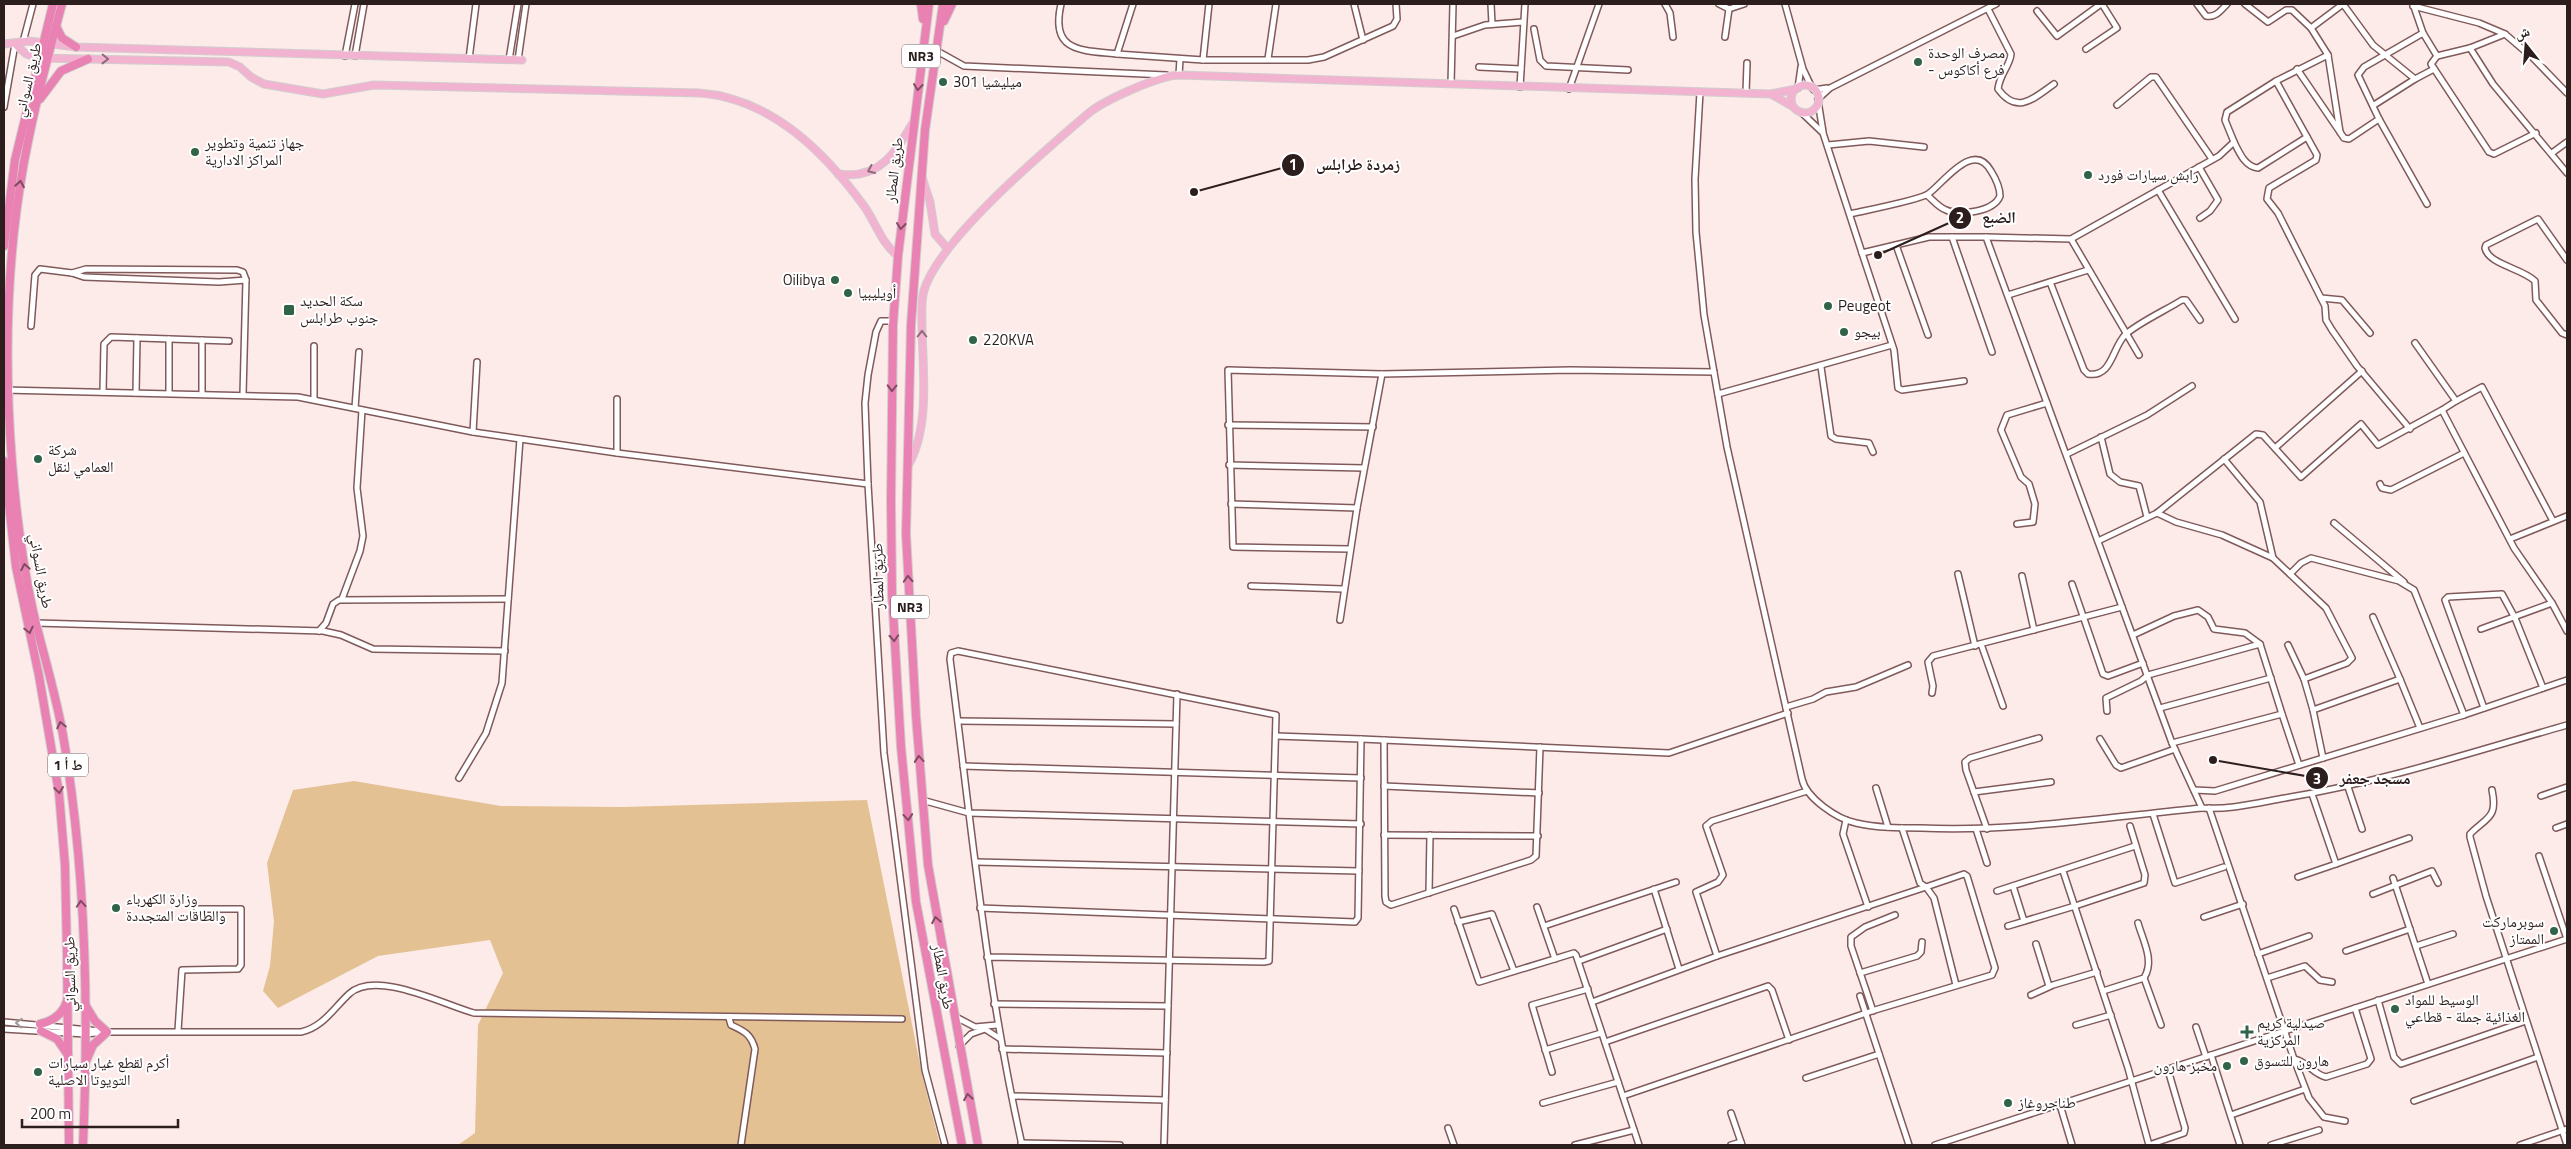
<svg xmlns="http://www.w3.org/2000/svg" width="2571" height="1149" viewBox="0 0 2571 1149" font-family="'Titillium Web','Noto Naskh Arabic',sans-serif">
<style>
.green{fill:#e3c192}
.lines{fill:none;stroke-linecap:round;stroke-linejoin:round}
.minor-casing{stroke:#805a5a;stroke-width:8}
.major-casing{stroke:#d1cece;stroke-width:9}
.highway-casing{stroke:#d1cece;stroke-width:10}
.minor{stroke:#fff;stroke-width:5}
.major{stroke:#f2b3d1;stroke-width:7}
.highway{stroke:#ea81b3;stroke-width:8}
.oneway{stroke:#906878}
.oneway2{stroke:#824b61}
.oneway3{stroke:#a09a9a}
.poi-dot{fill:#306348;stroke:#fff;stroke-width:2}
.labels{text-anchor:middle;stroke-width:4;stroke-linejoin:round;paint-order:stroke}
.shield{fill:#fff;stroke:#6c6262;stroke-width:1}
.shield-label{font-size:14px;font-weight:bold;fill:#2d1e1e}
.poi-label{font-size:15px;fill:#2d1e1e;stroke:#fff;text-anchor:start}
.street-label{font-size:15px;fill:#2d1e1e;stroke:#fff}
.leader{fill:none;stroke:#2d1e1e;stroke-width:2}
.callout-dot{fill:#2d1e1e;stroke:#fff;stroke-width:2}
.mark-label{font-size:15px;text-anchor:middle;font-weight:bold;fill:#fff}
.callout-label{font-size:16px;text-anchor:middle;font-weight:bold;fill:#2d1e1e;stroke:#fff;stroke-width:4;stroke-linejoin:round;paint-order:stroke}
</style>
<rect width="100%" height="100%" fill="#fdebea"/>
<path class="green" d="M354,781L501,806L621,807L867,800L923,1079L940,1145H458L475,1133L478,1025L503,973L490,940L378,956L278,1008L263,991L270,966L274,921L267,863L293,790Z"/>
<g class="lines">
<g class="minor-casing">
<g id="minor">
<path d="M1061,4C1050,52 1080,50 1117,54L1133,4"/>
<path d="M1354,4L1363,40"/>
<path d="M1491,4L1492,24"/>
<path d="M1665,4L1670,13L1673,37"/>
<path d="M1719,4L1729,9L1744,4"/>
<path d="M1785,4L1803,69L1812,88"/>
<path d="M2197,4L2206,16C2216,18 2221,10 2227,4"/>
<path d="M2245,4L2268,22L2286,10H2292L2311,28"/>
<path d="M2343,4L2373,45L2415,79L2374,105"/>
<path d="M2413,4L2423,33L2437,56L2431,64L2489,152L2494,154L2536,133"/>
<path d="M2413,6L2479,23L2505,34"/>
<path d="M1988,9L2011,54C2010,66 2000,73 1998,89C2017,115 2033,99 2054,84"/>
<path d="M2037,11L2057,36L2101,4"/>
<path d="M1534,29L1540,60L1546,66L1628,70"/>
<path d="M2423,33L2364,67L2358,75L2379,119L2427,204"/>
<path d="M1453,36L1485,25L1523,22"/>
<path d="M1725,37L1729,9"/>
<path d="M23,42L33,4"/>
<path d="M2470,48L2493,84L2567,173"/>
<path d="M2086,49L2117,28L2102,4"/>
<path d="M937,51L964,66L1166,75"/>
<path d="M1117,54L1203,60H1308L1324,57L1393,26L1397,19L1396,4"/>
<path d="M2328,55L2311,28L2343,4"/>
<path d="M345,56L355,4"/>
<path d="M355,56L364,4"/>
<path d="M2437,56L2470,48L2505,34L2533,58L2567,93"/>
<path d="M469,59L476,4"/>
<path d="M1268,59L1276,4"/>
<path d="M509,60L518,4"/>
<path d="M518,60L526,4"/>
<path d="M1203,60L1209,4"/>
<path d="M1479,67L1521,69"/>
<path d="M2297,69L2344,138L2349,139L2379,119"/>
<path d="M1179,75L1180,59"/>
<path d="M2415,79L2434,69"/>
<path d="M1451,84L1453,4"/>
<path d="M1520,87L1525,4"/>
<path d="M1798,88L1801,67"/>
<path d="M1569,89L1599,4"/>
<path d="M1814,90L1827,88"/>
<path d="M1700,92L1695,179L1696,232L1704,315L1727,447L1802,779C1806,798 1837,819 1856,823C1877,828 1899,828 1921,828C2015,832 2109,817 2202,808"/>
<path d="M1746,93L1747,63"/>
<path d="M1818,99L1830,88L1996,4"/>
<path d="M1818,101L1823,132"/>
<path d="M2117,105L2151,77H2156L2212,159"/>
<path d="M4,107L15,44"/>
<path d="M1801,112L1823,133L1862,253L1929,237H1986L2172,743L2202,808C2230,810 2257,803 2285,798C2381,782 2473,752 2567,725"/>
<path d="M2307,137L2317,155L2316,160L2269,188L2267,199L2278,213L2325,306L2326,320L2332,330L2357,366L2410,429"/>
<path d="M2234,142C2239,152 2245,167 2258,168L2307,137L2276,81"/>
<path d="M1828,145L1869,141L1924,147"/>
<path d="M2552,153L2567,142"/>
<path d="M2199,167L2218,200L2210,211L2200,218"/>
<path d="M2158,190L2235,319"/>
<path d="M1850,214C1863,211 1919,200 1928,194C1943,184 1973,139 1991,171C1996,179 2000,187 2000,196C1994,212 1959,216 1946,210C1938,207 1933,200 1927,195"/>
<path d="M1952,237L1992,352"/>
<path d="M1986,237L2071,239L2219,156L2234,142L2225,120L2227,112L2276,81L2328,55L2340,132"/>
<path d="M2071,239L2139,355"/>
<path d="M1896,245L1928,335"/>
<path d="M1862,253L1894,350L1898,388L1902,390L1964,381"/>
<path d="M2567,260L2538,219L2486,245L2485,248C2489,265 2522,268 2535,281L2536,300L2562,333L2567,335"/>
<path d="M72,273L86,269L237,270L243,272L246,280L243,394"/>
<path d="M2050,282L2084,370L2088,374C2112,378 2112,348 2125,335C2136,324 2168,309 2182,300H2186L2200,320"/>
<path d="M2008,295L2088,270"/>
<path d="M2321,298L2342,300L2370,333"/>
<path d="M894,321H881L876,332L868,375L865,403L868,484L884,753L925,1070L945,1145"/>
<path d="M31,326L35,275L40,269L72,273L84,277L219,282L246,280"/>
<path d="M169,339V393"/>
<path d="M2415,343L2456,401L2442,410"/>
<path d="M1821,367L1831,436L1836,439L1869,443L1873,452"/>
<path d="M4,390L298,397L473,432L617,453L868,484"/>
<path d="M103,392L104,344L111,337L229,341"/>
<path d="M136,393L137,338"/>
<path d="M202,393V340"/>
<path d="M1718,394L1892,345"/>
<path d="M314,399V346"/>
<path d="M617,399V453"/>
<path d="M2456,401L2482,387L2553,521"/>
<path d="M355,408L359,352"/>
<path d="M1228,425L1373,427"/>
<path d="M473,432L477,362"/>
<path d="M2101,437L2110,474L2120,482L2139,486L2147,517"/>
<path d="M2275,448L2362,371"/>
<path d="M2067,454L2147,415L2192,386"/>
<path d="M2224,459L2260,502L2273,558"/>
<path d="M1229,465L1364,468"/>
<path d="M2380,484L2382,488L2391,490L2464,453"/>
<path d="M1231,504L1357,508"/>
<path d="M2157,513L2176,522L2222,535L2273,558L2326,608L2352,658L2347,663L2304,679L2313,710"/>
<path d="M2334,523L2404,582"/>
<path d="M2017,524L2033,522L2035,504L2029,484L2021,477L2001,430L2007,415L2047,403"/>
<path d="M2510,539L2567,516"/>
<path d="M2098,541L2157,513L2256,434L2263,435L2301,477L2361,424L2378,445L2442,410L2514,548L2552,603L2567,631"/>
<path d="M1350,549L1233,547L1228,370L1382,374L1570,370L1714,372"/>
<path d="M1958,574L1975,646"/>
<path d="M2290,574L2301,563L2311,558L2399,581L2414,590L2464,715"/>
<path d="M2022,576L2034,630"/>
<path d="M2072,584L2103,674L2108,676L2143,663"/>
<path d="M1251,586L1343,589"/>
<path d="M342,599L360,551L363,536L357,488L362,410"/>
<path d="M2373,617L2400,679"/>
<path d="M1340,620L1357,508L1382,374"/>
<path d="M36,623L323,631L341,635L373,649L505,651"/>
<path d="M2481,629L2552,603"/>
<path d="M319,631L326,623L333,604L339,600L508,599"/>
<path d="M2133,635L2174,616L2198,610L2208,617L2214,629L2245,633L2260,644"/>
<path d="M1981,644L2003,706"/>
<path d="M2288,645L2304,679"/>
<path d="M1932,693L1933,686L1928,662L1933,656L2122,607"/>
<path d="M1786,707L1813,699L1826,692L1856,687L1908,665"/>
<path d="M2160,708L2271,678"/>
<path d="M2484,708L2445,600L2448,597L2502,594L2515,618L2543,688"/>
<path d="M2107,711L2106,698L2141,681L2148,675L2260,644L2282,714"/>
<path d="M958,721L1176,724"/>
<path d="M1361,739L1669,753L1788,713"/>
<path d="M2100,739L2116,765L2121,768L2175,749"/>
<path d="M1384,740L1385,896L1386,902L1391,905L1531,860L1536,856L1540,747"/>
<path d="M2172,743L2282,714L2299,765"/>
<path d="M2323,758L2313,710L2400,679L2420,728"/>
<path d="M963,766L1361,778"/>
<path d="M459,778L486,733L502,683L520,439"/>
<path d="M1384,786L1539,793"/>
<path d="M2348,787L2362,829"/>
<path d="M1876,788L1888,827"/>
<path d="M2194,790L2215,791L2464,715L2567,680"/>
<path d="M2492,790C2498,818 2487,817 2470,834V837L2486,896L2567,1145"/>
<path d="M1974,792L2051,782"/>
<path d="M2312,794L2336,864L2409,838"/>
<path d="M2541,796L2567,787"/>
<path d="M922,800L969,813L1361,824"/>
<path d="M2209,808L2294,1059L2309,1098L2324,1117L2345,1121"/>
<path d="M2153,814L2175,883L2224,867"/>
<path d="M1846,820L1843,834L1868,907"/>
<path d="M2556,828L2567,824"/>
<path d="M1976,829L1987,863"/>
<path d="M1987,829L1966,770L1965,762L1970,758L2039,738"/>
<path d="M1384,835L1538,836"/>
<path d="M2539,856L2567,939"/>
<path d="M976,862L1359,871"/>
<path d="M2063,871L2128,1068L2149,1145"/>
<path d="M2298,877L2336,864"/>
<path d="M2393,878L2428,984"/>
<path d="M2013,886L2024,921"/>
<path d="M1654,889L1679,969"/>
<path d="M1997,891L2135,846"/>
<path d="M1429,893L1430,835"/>
<path d="M2373,894L2432,871L2438,883"/>
<path d="M1537,907L1555,959"/>
<path d="M980,908L1355,922L1358,918L1361,739L1276,736"/>
<path d="M1454,909L1479,982L1574,953L1576,955L1639,1145"/>
<path d="M2204,917L2243,904"/>
<path d="M1458,922L1492,914L1514,971"/>
<path d="M1544,926L1676,882"/>
<path d="M2008,926L2075,906L2144,883L2145,875L2130,826"/>
<path d="M2036,944L2049,986"/>
<path d="M2416,946L2453,934"/>
<path d="M2346,951L2410,929"/>
<path d="M2258,954L2309,936"/>
<path d="M1717,956L1926,887L1934,898L1956,985"/>
<path d="M987,957L1264,962L1269,961L1276,715L958,651L951,653L950,659C971,822 986,985 1022,1145"/>
<path d="M1579,961L1667,929"/>
<path d="M1860,973L1917,956L1921,952L1922,942"/>
<path d="M2144,978L2161,1025"/>
<path d="M2267,978L2305,966L2320,980L2332,982"/>
<path d="M2103,991L2144,978C2155,961 2143,941 2138,923"/>
<path d="M2031,995L2053,985L2097,972"/>
<path d="M1860,996L1909,1145"/>
<path d="M2378,1000L2394,1057L2401,1064L2526,1021"/>
<path d="M1592,1002L1717,956L1696,892L1718,882L1723,875L1706,826L1712,821L1807,791"/>
<path d="M994,1004L1168,1006"/>
<path d="M1873,1011L1851,946V937L1865,927L1895,915"/>
<path d="M956,1017L975,1027L997,1025"/>
<path d="M729,1018L731,1025C744,1031 751,1034 755,1049L741,1145"/>
<path d="M4,1022L100,1031"/>
<path d="M2076,1025L2111,1015"/>
<path d="M2196,1027L2206,1057"/>
<path d="M4,1029L85,1034L107,1032H301C323,1027 333,1009 349,994C376,969 444,1005 474,1013L902,1019"/>
<path d="M985,1029L999,1038"/>
<path d="M178,1031L182,970L238,969L241,965V909H197"/>
<path d="M1605,1042L1768,986L1772,990L1789,1040"/>
<path d="M959,1046L971,1034L985,1029"/>
<path d="M1002,1049L1167,1053"/>
<path d="M1545,1050L1601,1033"/>
<path d="M2211,1055L2240,1145"/>
<path d="M2294,1059C2308,1062 2313,1074 2326,1077L2367,1064L2371,1059L2355,1008"/>
<path d="M1552,1072L1532,1005L1588,989"/>
<path d="M1806,1078L1879,1054"/>
<path d="M1012,1096L1165,1100"/>
<path d="M1623,1096L1875,1010L1992,975L1995,968L1967,876L1964,874L1926,887L1920,883L1902,828"/>
<path d="M2414,1101L2538,1057"/>
<path d="M1543,1103L1618,1082"/>
<path d="M2060,1105L2072,1145"/>
<path d="M1731,1113L1742,1145"/>
<path d="M2231,1115L2305,1089"/>
<path d="M1448,1128L1454,1145"/>
<path d="M1021,1143L1120,1145"/>
<path d="M1164,1145L1177,694"/>
<path d="M1575,1145L1634,1130"/>
<path d="M1731,1145L1741,1142"/>
<path d="M1935,1145L2567,939"/>
<path d="M2149,1145L2184,1133L2185,1128L2168,1070"/>
<path d="M2271,1145L2319,1130"/>
<path d="M2520,1145L2567,1129"/>
</g>
</g>
<g class="major-casing">
<g id="major">
<path d="M4,44L29,41L76,47L522,60"/>
<path d="M15,44L26,54L39,58L229,62L240,67L251,77L264,84L323,94L374,85L699,93C770,98 823,150 864,206C876,223 881,243 898,256"/>
<circle cx="1805" cy="99" r="14"/>
<path d="M1771,94L1792,106"/>
<path d="M838,174C880,180 895,153 914,121"/>
<path d="M922,177L930,202L935,234L947,248"/>
<path d="M908,466C930,427 923,373 922,329C922,318 921,306 923,295C932,245 1049,147 1090,112C1107,99 1158,76 1179,75L1771,94L1796,89"/>
</g>
</g>
<g class="highway-casing">
<g id="highway">
<path d="M62,4C48,56 34,108 24,162C6,261 4,362 12,462C16,512 22,562 33,611C43,654 57,697 64,741C86,873 89,1011 83,1145"/>
<path d="M921,4L923,19"/>
<path d="M929,4L898,256L893,325L891,501L892,594L901,747L916,902L962,1145"/>
<path d="M943,4L925,130L911,325L906,534L916,716L928,865L978,1145"/>
<path d="M944,21L952,4"/>
<path d="M56,26L62,38L76,47"/>
<path d="M40,99L61,71L88,59"/>
<path d="M4,246L15,160L53,4"/>
<path d="M4,461L16,567L39,676L59,793L65,865L67,955L69,1145"/>
<path d="M86,1006L95,1021L107,1032L93,1045L87,1059"/>
<path d="M40,1024C54,1021 63,1014 67,1001"/>
<path d="M41,1031L57,1039L68,1055"/>
</g>
</g>
<use href="#minor" class="minor"/>
<use href="#major" class="major"/>
<use href="#highway" class="highway"/>
</g>
<defs><path id="oneway-chevron" d="M-2-3.5L2.5 0L-2 3.5" fill="none" stroke-width="1.6" stroke-linecap="round" stroke-linejoin="round" transform="scale(1.25)"/></defs>
<g class="oneway">
<use href="#oneway-chevron" transform="translate(105 59) rotate(1)"/>
<use href="#oneway-chevron" transform="translate(871 170) rotate(156)"/>
<use href="#oneway-chevron" transform="translate(922 334) rotate(-90)"/>
</g>
<g class="oneway2">
<use href="#oneway-chevron" transform="translate(918 87) rotate(97)"/>
<use href="#oneway-chevron" transform="translate(20 184) rotate(-81)"/>
<use href="#oneway-chevron" transform="translate(901 226) rotate(97)"/>
<use href="#oneway-chevron" transform="translate(892 388) rotate(91)"/>
<use href="#oneway-chevron" transform="translate(25 567) rotate(-100)"/>
<use href="#oneway-chevron" transform="translate(908 579) rotate(-93)"/>
<use href="#oneway-chevron" transform="translate(29 630) rotate(77)"/>
<use href="#oneway-chevron" transform="translate(894 638) rotate(87)"/>
<use href="#oneway-chevron" transform="translate(61 725) rotate(-102)"/>
<use href="#oneway-chevron" transform="translate(919 759) rotate(-95)"/>
<use href="#oneway-chevron" transform="translate(59 790) rotate(83)"/>
<use href="#oneway-chevron" transform="translate(908 817) rotate(85)"/>
<use href="#oneway-chevron" transform="translate(81 904) rotate(-94)"/>
<use href="#oneway-chevron" transform="translate(936 920) rotate(-100)"/>
<use href="#oneway-chevron" transform="translate(968 1097) rotate(-100)"/>
</g>
<use class="oneway3" href="#oneway-chevron" transform="translate(19 1023) rotate(-176)"/>
<g class="poi-dot">
<circle cx="1918" cy="62" r="5"/>
<circle cx="943" cy="82" r="5"/>
<circle cx="195" cy="152" r="5"/>
<circle cx="2088" cy="175" r="5"/>
<circle cx="835" cy="280" r="5"/>
<circle cx="848" cy="293" r="5"/>
<circle cx="1828" cy="306" r="5"/>
<rect x="283" y="304" width="12" height="12" rx="2.5"/>
<circle cx="1844" cy="332" r="5"/>
<circle cx="973" cy="340" r="5"/>
<circle cx="38" cy="459" r="5"/>
<circle cx="116" cy="908" r="5"/>
<circle cx="2554" cy="931" r="5"/>
<circle cx="2395" cy="1009" r="5"/>
<path d="M2244.5 1024.5h5v5h5v5h-5v5h-5v-5h-5v-5h5z"/>
<circle cx="2244" cy="1061" r="5"/>
<circle cx="2227" cy="1066" r="5"/>
<circle cx="38" cy="1072" r="5"/>
<circle cx="2008" cy="1103" r="5"/>
</g>
<g class="labels">
<g class="shield">
<rect x="902" y="44.5" width="38" height="23" rx="4"/>
<rect x="891" y="595.5" width="38" height="23" rx="4"/>
<rect x="48" y="753.5" width="40" height="23" rx="4"/>
</g>
<g class="shield-label">
<text x="921" y="61">NR3</text>
<text x="910" y="612">NR3</text>
<text x="68" y="770">ط أ 1</text>
</g>
<g class="poi-label">
<text x="1928" y="58">مصرف الوحدة<tspan x="1928" dy="17">- فرع أكاكوس</tspan></text>
<text x="953" y="87">ميليشيا 301</text>
<text x="205" y="148">جهاز تنمية وتطوير<tspan x="205" dy="17">المراكز الادارية</tspan></text>
<text x="2098" y="180">رابش سيارات فورد</text>
<text x="825" y="285" text-anchor="end">Oilibya</text>
<text x="858" y="298">أويليبيا</text>
<text x="300" y="306">سكة الحديد<tspan x="300" dy="17">جنوب طرابلس</tspan></text>
<text x="1838" y="311">Peugeot</text>
<text x="1854" y="337">بيجو</text>
<text x="983" y="345">220KVA</text>
<text x="48" y="455">شركة<tspan x="48" dy="17">العمامي لنقل</tspan></text>
<text x="126" y="904">وزارة الكهرباء<tspan x="126" dy="17">والطاقات المتجددة</tspan></text>
<text x="2544" y="927" text-anchor="end">سوبرماركت<tspan x="2544" dy="17">الممتاز</tspan></text>
<text x="2405" y="1005">الوسيط للمواد<tspan x="2405" dy="17">الغذائية جملة - قطاعي</tspan></text>
<text x="2257" y="1028">صيدلية كريم<tspan x="2257" dy="17">المركزية</tspan></text>
<text x="2254" y="1066">هارون للتسوق</text>
<text x="48" y="1068">أكرم لقطع غيار سيارات<tspan x="48" dy="17">التويوتا الاصلية</tspan></text>
<text x="2217" y="1071" text-anchor="end">مخبز هارون</text>
<text x="2018" y="1108">طناجروغاز</text>
</g>
<g class="street-label">
<text transform="translate(28 80) rotate(-77)" y="5">طريق السواني</text>
<text transform="translate(894 170) rotate(-83)" y="5">طريق المطار</text>
<text transform="translate(41 571) rotate(80)" y="5">طريق السواني</text>
<text transform="translate(878 576) rotate(-91)" y="5">طريق المطار</text>
<text transform="translate(70 974) rotate(-91)" y="5">طريق السواني</text>
<text transform="translate(943 977) rotate(80)" y="5">طريق المطار</text>
</g>
</g>
<path class="leader" d="M1194 192L1293 165M1878 255L1960 218M2213 760L2317 778"/>
<g class="callout-dot">
<circle cx="1194" cy="192" r="5"/>
<circle cx="1878" cy="255" r="5"/>
<circle cx="2213" cy="760" r="5"/>
<circle cx="1293" cy="165" r="12"/>
<circle cx="1960" cy="218" r="12"/>
<circle cx="2317" cy="778" r="12"/>
</g>
<g class="mark-label">
<text x="1293" y="170">1</text>
<text x="1960" y="223">2</text>
<text x="2317" y="784">3</text>
</g>
<g class="callout-label">
<text x="1358" y="170">زمردة طرابلس</text>
<text x="1999" y="223">الضبع</text>
<text x="2375" y="784">مسجد جعفر</text>
</g>
<rect width="2571" height="1149" fill="none" stroke="#2d1e1e" stroke-width="10"/>
<g transform="translate(2526 45) rotate(343)" stroke="#ffffff" stroke-width="4" paint-order="stroke">
<path d="M0-4L9 19L0 12L-9 19Z" fill="#2d1e1e"/>
<text y="-8" font-size="14" font-weight="bold" text-anchor="middle" fill="#2d1e1e">ش</text>
</g>
<path d="M22 1119v8h156v-8" fill="none" stroke="#2d1e1e" stroke-width="2.5"/>
<text x="30" y="1119" font-size="15" fill="#2d1e1e" stroke="#ffffff" stroke-width="4" paint-order="stroke">200 m</text>
</svg>
